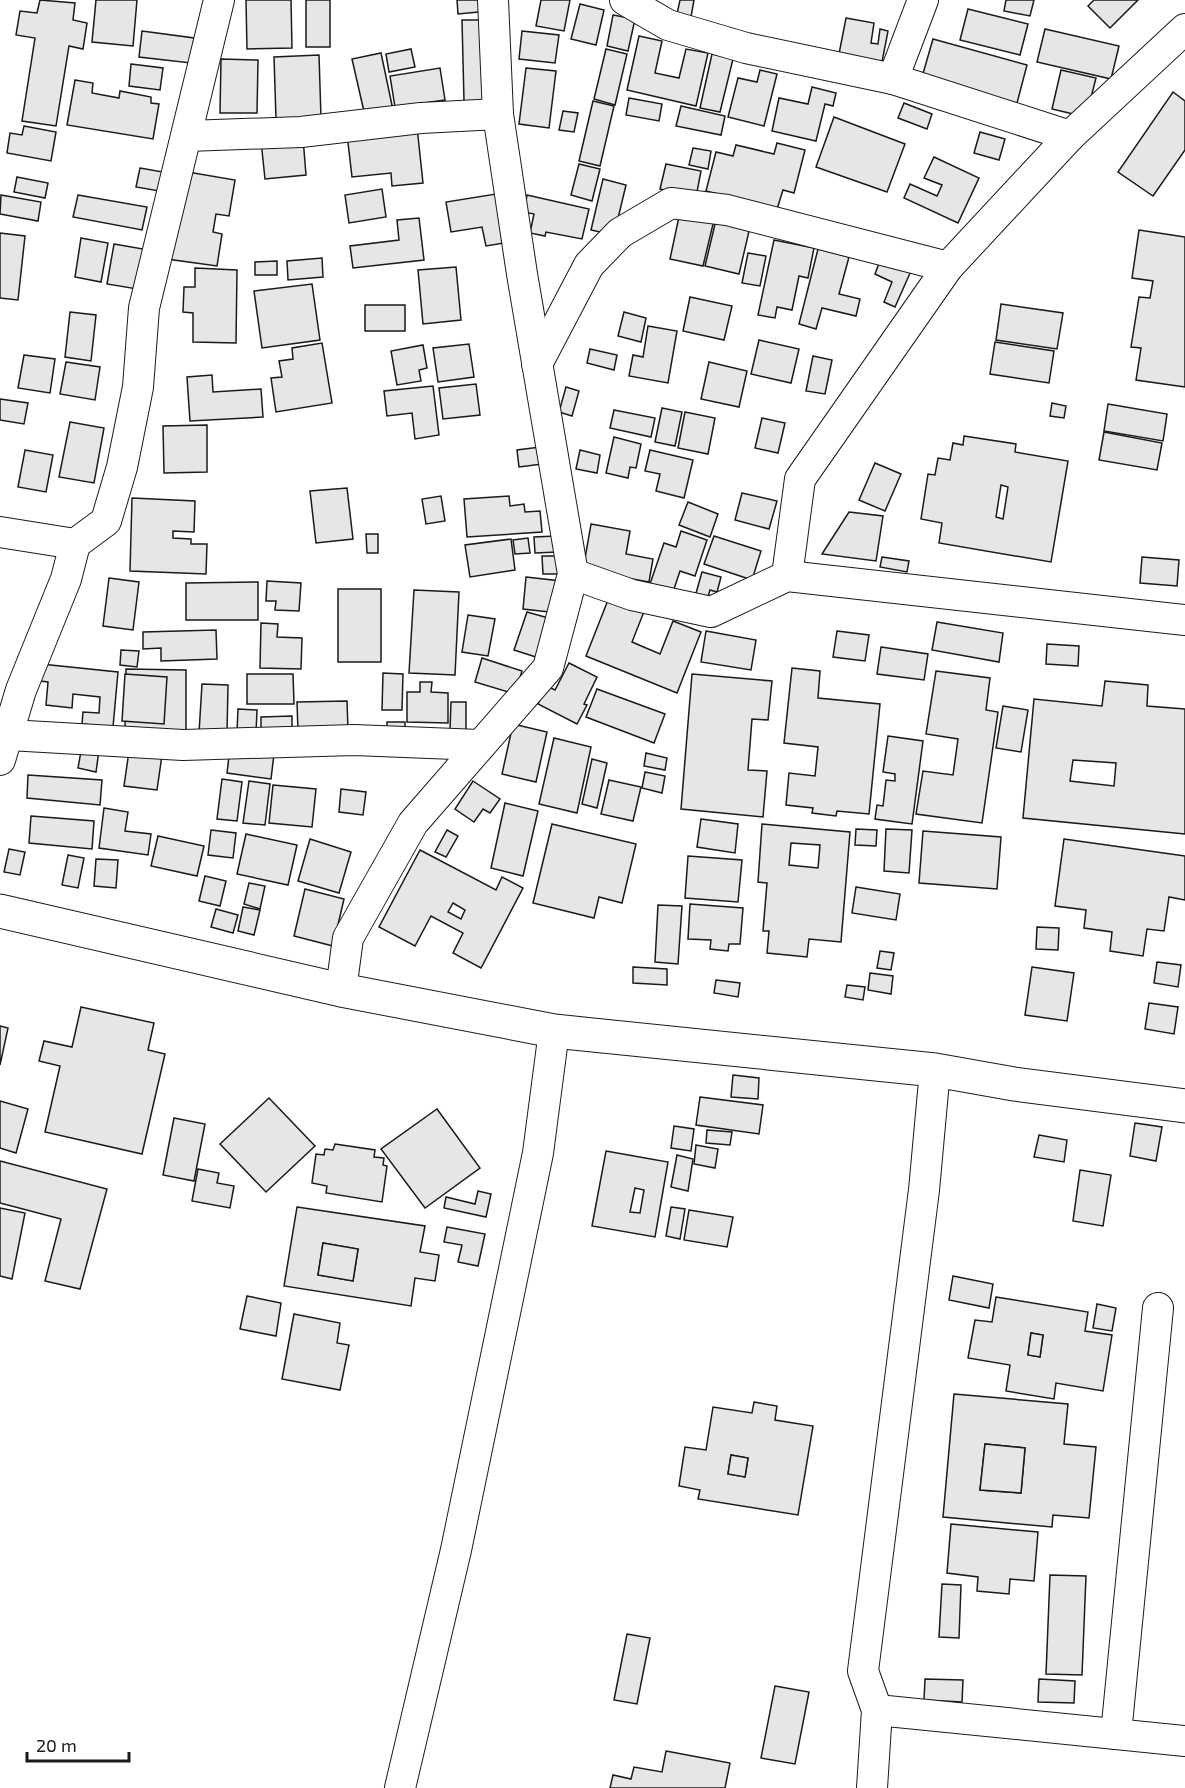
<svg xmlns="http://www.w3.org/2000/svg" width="1185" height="1788" viewBox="0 0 1185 1788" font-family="'Exo 2',sans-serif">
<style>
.building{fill:#e6e6e6;stroke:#1a1a1a;stroke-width:1.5;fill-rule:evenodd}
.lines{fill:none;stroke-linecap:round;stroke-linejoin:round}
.street-casing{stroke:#1a1a1a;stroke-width:32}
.secondary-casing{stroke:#1a1a1a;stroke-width:35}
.street{stroke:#fff;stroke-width:30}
.secondary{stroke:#fff;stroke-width:33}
</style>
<rect width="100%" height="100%" fill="#fff"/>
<g class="building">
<path d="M40,0L75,3L73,20L87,23L83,49L69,46L56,126L22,121L35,38L16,35L20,11L37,13Z"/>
<path d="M96,0H137L133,46L92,42Z"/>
<path d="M246,0H291L292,48L247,49Z"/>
<rect x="306" y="0" width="24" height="47"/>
<path d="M457,0H488L489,11L458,14Z"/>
<path d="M541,0H570L564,31L536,26Z"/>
<path d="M680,0H694L691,17L677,14Z"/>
<path d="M1006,0H1034L1030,16L1004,11Z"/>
<path d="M1094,0H1138L1110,28L1088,6Z"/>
<path d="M580,4L604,10L596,45L571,39Z"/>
<path d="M968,9L1028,24L1020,55L960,40Z"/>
<path d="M613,15L635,19L628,51L607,46Z"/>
<path d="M846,18L874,23L871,43L878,44L880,29L888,31L881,67L838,59Z"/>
<path d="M462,20H490L492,101H464Z"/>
<path d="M1045,29L1119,46L1111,79L1037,62Z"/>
<path d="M142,31L194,38L191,63L139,57Z"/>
<path d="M522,31L559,35L555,63L519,59Z"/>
<path d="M639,36L662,41L655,73L679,78L686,49L708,53L696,106L627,90Z"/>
<path d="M933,39L1027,65L1017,103L922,77Z"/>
<path d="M411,49L415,67L389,72L386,54Z"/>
<path d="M606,49L627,54L615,105L594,99Z"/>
<path d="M381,53L393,110L365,116L352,59Z"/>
<path d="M712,54L733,59L720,112L700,108Z"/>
<path d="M319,55L321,118L276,119L274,57Z"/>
<path d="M221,59L258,60L257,113H220Z"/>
<path d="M131,64L163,68L160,90L129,86Z"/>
<path d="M440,68L445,100L395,107L390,76Z"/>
<path d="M526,68L556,71L549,128L519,124Z"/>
<path d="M760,70L777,74L764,126L728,117L738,78L757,82Z"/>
<path d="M1061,70L1096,78L1086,117L1052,109Z"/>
<path d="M75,80L93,83L92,93L119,98L120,91L151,97V103L159,104L153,139L67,125Z"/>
<path d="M812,87L836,93L833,106L825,104L816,141L772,131L779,98L808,104Z"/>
<path d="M1173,92L1185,101V150L1153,196L1118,172Z"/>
<path d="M629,98L662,104L659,121L626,115Z"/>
<path d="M593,101L614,106L600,166L579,161Z"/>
<path d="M904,103L932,114L927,129L898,118Z"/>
<path d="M681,106L725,116L721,135L676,126Z"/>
<path d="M563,111L578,113L574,132L559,130Z"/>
<path d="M834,117L905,144L887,192L816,167Z"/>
<path d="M24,126L56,132L51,161L7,153L10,133L22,135Z"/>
<path d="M417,127L423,183L392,186L391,173L352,177L347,134Z"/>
<path d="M980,132L1005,139L999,160L974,153Z"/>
<path d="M303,138L306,175L265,179L261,141Z"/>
<path d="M777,143L805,150L794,193L783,190L777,209L706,191L716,152L733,156L736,145L774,154Z"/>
<path d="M693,148L711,151L708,169L689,165Z"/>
<path d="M934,157L979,178L958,223L904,198L910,184L937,196L942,185L924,178Z"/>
<path d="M579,164L600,169L592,201L571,195Z"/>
<path d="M666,164L701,171L696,197L660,189Z"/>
<path d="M140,168L163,172L159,191L136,187Z"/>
<path d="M182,171L235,180L229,216L216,214L213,232L222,234L217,266L167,259Z"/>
<path d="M17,177L48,183L45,198L14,192Z"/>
<path d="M603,179L626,185L614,235L591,230Z"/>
<path d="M382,189L386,217L349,223L345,195Z"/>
<path d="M502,193L510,242L486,246L482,227L451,232L446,202Z"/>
<path d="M1,195L41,202L38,221L0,214Z"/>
<path d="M78,195L147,207L142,230L73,217Z"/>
<path d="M527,195L589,209L582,239L546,232L545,236L530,233L534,214L524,212Z"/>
<path d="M680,212L714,220L703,266L670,259Z"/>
<path d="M419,218L424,260L353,268L350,246L399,240L397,220Z"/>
<path d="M716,220L750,227L739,274L705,266Z"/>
<path d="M1139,230L1185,237V387L1136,380L1141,348L1131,347L1139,297L1150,298L1153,281L1132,278Z"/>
<path d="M0,233L25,236L18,300L0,298Z"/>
<path d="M81,238L108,243L101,282L75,277Z"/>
<path d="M774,240L814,248L808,278L799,276L792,310L777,307L775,318L758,315Z"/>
<path d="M114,244L149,250L143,290L107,284Z"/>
<path d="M818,249L849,257L839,294L860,299L856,316L822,308L816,329L799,324Z"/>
<path d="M748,253L766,256L760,286L742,283Z"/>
<path d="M322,258L323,277L288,280L287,261Z"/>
<path d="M881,258L911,271L895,307L884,302L892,282L875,274Z"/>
<path d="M277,261V275H255V262Z"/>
<path d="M456,267L461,320L423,324L418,270Z"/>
<path d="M195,268L237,270L236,343L193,342V313L183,312L184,287H195Z"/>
<path d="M312,284L320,340L262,348L254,291Z"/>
<path d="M690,297L732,306L724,340L683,331Z"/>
<path d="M1001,304L1063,313L1057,349L996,340Z"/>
<rect x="365" y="305" width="40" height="26"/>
<path d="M70,312L96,315L91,361L65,357Z"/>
<path d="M624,312L646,318L641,342L618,336Z"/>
<path d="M648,326L677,331L668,383L629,376L633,355L643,357Z"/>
<path d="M759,340L799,349L791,383L751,374Z"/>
<path d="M995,342L1054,351L1049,383L990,374Z"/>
<path d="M322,343L332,403L276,412L271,378L282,377L279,361L293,359L292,348Z"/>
<path d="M469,344L474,377L438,382L433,348Z"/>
<path d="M423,345L427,368L419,370L421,381L397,385L391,351Z"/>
<path d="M590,349L617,355L614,370L587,363Z"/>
<path d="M24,355L55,359L50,393L18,388Z"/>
<path d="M813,356L832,360L825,394L806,391Z"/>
<path d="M66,362L100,367L95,400L60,394Z"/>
<path d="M709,362L747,371L739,407L701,399Z"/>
<path d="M212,375L213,392L261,389L263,417L190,421L187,377Z"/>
<path d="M476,384L480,415L443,419L439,388Z"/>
<path d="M433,386L439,435L415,439L412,413L387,416L384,391Z"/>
<path d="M566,387L579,391L572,416L559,412Z"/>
<path d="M0,399L28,403L24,424L0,420Z"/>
<path d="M1052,403L1066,406L1064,418L1050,416Z"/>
<path d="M1108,404L1167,414L1163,441L1104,431Z"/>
<path d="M662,408L682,412L675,446L655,442Z"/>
<path d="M614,410L655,418L651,437L610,428Z"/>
<path d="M685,412L715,418L708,454L678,448Z"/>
<path d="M762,418L785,423L778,453L755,448Z"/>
<path d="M70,422L104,428L94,483L59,477Z"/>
<path d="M207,425V472L164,473L163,426Z"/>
<path d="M1104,432L1162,443L1157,470L1099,460Z"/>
<path d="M964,436L1016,444L1015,452L1068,461L1051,562L939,543L942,523L921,519L928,474L935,475L938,458L950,460L953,443L963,445ZM1001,485L1008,487L1003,519L996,517Z"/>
<path d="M614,437L641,444L636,468L630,467L628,478L606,473Z"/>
<path d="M548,446L550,463L519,467L517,450Z"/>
<path d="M25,450L53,455L46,492L18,487Z"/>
<path d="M580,450L600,455L597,473L576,469Z"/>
<path d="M650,450L693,460L684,498L656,491L660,474L645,471Z"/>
<path d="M875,463L901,474L885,511L859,500Z"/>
<path d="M347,488L353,539L316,543L310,491Z"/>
<path d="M742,493L777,501L769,529L735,520Z"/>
<path d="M441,496L445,521L426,524L422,499Z"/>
<path d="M509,496L510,506L524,504L525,512L540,511L542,532L467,537L464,499Z"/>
<path d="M132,498L195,501L194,532L173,531V538L191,539V544H207L206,574L130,571Z"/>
<path d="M688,502L718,514L710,537L679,525Z"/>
<path d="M849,512L883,516L876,561L822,554Z"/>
<path d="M591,524L630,531L626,554L653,559L649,582L583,570Z"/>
<path d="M681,531L707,540L695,576L680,571L673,592L650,584L664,543L676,547Z"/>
<path d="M366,534H378V553H367Z"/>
<path d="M556,536L557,552L535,553L534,537Z"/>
<path d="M714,536L761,551L752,580L704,564Z"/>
<path d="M528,538L530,553L515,554L513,540Z"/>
<path d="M511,539L515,570L470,577L465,545Z"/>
<path d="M542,556H559L560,574H543Z"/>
<path d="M882,557L909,561L907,572L880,567Z"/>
<path d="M1142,557L1179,560L1177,586L1140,583Z"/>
<path d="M702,572L721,577L717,592L710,590L705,607L693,604Z"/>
<path d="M526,577L561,581L558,613L523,609Z"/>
<path d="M109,578L139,582L133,630L103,626Z"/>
<path d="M267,581L301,583L299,611L275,610L276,601H266Z"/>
<path d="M258,582V620H186V583Z"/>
<rect x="338" y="589" width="43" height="73"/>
<path d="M414,590L459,592L455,675L409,673Z"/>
<path d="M610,595L645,609L632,642L660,654L673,621L701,632L677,693L586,656Z"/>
<path d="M527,612L552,619L539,658L514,650Z"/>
<path d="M468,615L495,619L488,656L462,652Z"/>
<path d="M937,622L1003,633L999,662L932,650Z"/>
<path d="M261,623L278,624L277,637L302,638L301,669L260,668Z"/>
<path d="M216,630L217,659L161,661V648L143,649V632Z"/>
<path d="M706,631L756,640L751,670L701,662Z"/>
<path d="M837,631L869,635L865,661L833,657Z"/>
<path d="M1047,644L1079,646L1078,666L1046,664Z"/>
<path d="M881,647L928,654L924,680L877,674Z"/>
<path d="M121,650L139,651L137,667L120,665Z"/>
<path d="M482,658L522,671L515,694L475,682Z"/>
<path d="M569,663L597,677L584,704L587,705L577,724L538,704L547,686L555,690Z"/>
<path d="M41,664L118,672L113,727L82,724L83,712L99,713L100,697L73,694L72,708L46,705L48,682L40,681Z"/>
<path d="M792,668L820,671L818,698L880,704L869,814L837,811L836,816L812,813L813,808L786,805L789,773L815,776L818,747L784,743Z"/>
<path d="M126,669L186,670V732L125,731Z"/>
<path d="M936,671L990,678L986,710L998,712L982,823L916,814L923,771L953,775L958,739L926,734Z"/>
<path d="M383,673L403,674L402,710H382Z"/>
<path d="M125,674L167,677L164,724L122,721Z"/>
<path d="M247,674H293L294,704H247Z"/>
<path d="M692,674L772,681L768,720L752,719L748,770L767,771L763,817L681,809Z"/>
<path d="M1105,681L1148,685L1147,706L1185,709V834L1023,818L1034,699L1102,706ZM1073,760L1116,763L1114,786L1070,781Z"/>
<path d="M420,682H432L431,692L448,693V723L407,722V692H420Z"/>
<path d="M202,684L228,685L227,734L199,733Z"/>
<path d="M597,689L665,714L654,743L586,717Z"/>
<path d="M347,701L348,730L298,732L297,702Z"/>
<path d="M451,702H466V731L450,730Z"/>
<path d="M1003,706L1028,710L1021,752L996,748Z"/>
<path d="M238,709L257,710L256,733L237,732Z"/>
<path d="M292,716V733L261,734V717Z"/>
<rect x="387" y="722" width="18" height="13"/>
<path d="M513,724L547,732L536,782L502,774Z"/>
<path d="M888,736L923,741L912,824L875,819L877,805L883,806L886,780L895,781V774L883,772Z"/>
<path d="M554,738L591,747L577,813L539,804Z"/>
<path d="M83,740L100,743L96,772L78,768Z"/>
<path d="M130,744L163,748L157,790L124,786Z"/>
<path d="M230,748L274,754L271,779L227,773Z"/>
<path d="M646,753L667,758L665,770L644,766Z"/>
<path d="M592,759L607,763L597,808L582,804Z"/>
<path d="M645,772L665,776L662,793L642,788Z"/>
<path d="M28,775L102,780L100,805L27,798Z"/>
<path d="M222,779L242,782L237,821L217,819Z"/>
<path d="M609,780L641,787L633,821L601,814Z"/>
<path d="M249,781L270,784L265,825L243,823Z"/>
<path d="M473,781L500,799L490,813L483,809L474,822L455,809Z"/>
<path d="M273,785L316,789L312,827L269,823Z"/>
<path d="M341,789L366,792L363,815L339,812Z"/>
<path d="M505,803L538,811L523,876L491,868Z"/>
<path d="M104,808L128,812L125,831L151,834L148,855L99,848Z"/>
<path d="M31,816L94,821L92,849L29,843Z"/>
<path d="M701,819L738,824L735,853L697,847Z"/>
<path d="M552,824L636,844L622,903L599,897L594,918L533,903Z"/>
<path d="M762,824L850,832L841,942L809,939L807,957L767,953L769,931H763L767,883L758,882ZM791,843L820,845L818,868L789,865Z"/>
<path d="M856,829L877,830L876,846L855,845Z"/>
<path d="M886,829L912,830L909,873L884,871Z"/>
<path d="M211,830L236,833L233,858L208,855Z"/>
<path d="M447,830L458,836L446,857L435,852Z"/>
<path d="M923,831L1001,837L997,889L919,883Z"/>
<path d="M246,834L297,845L288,885L237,874Z"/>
<path d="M158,836L204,846L197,876L151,866Z"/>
<path d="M310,839L351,852L339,893L298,881Z"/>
<path d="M1064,839L1185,856V900L1169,897L1164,931L1147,929L1143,956L1110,951L1112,932L1084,928L1086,910L1055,906Z"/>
<path d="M9,849L25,852L20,875L4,872Z"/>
<path d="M420,850L496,890L502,877L523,888L481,968L453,953L463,933L431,916L415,946L379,927ZM453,903L465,910L461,919L448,912Z"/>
<path d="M68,855L84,858L78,888L62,885Z"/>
<path d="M688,856L742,860L738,902L685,898Z"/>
<path d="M96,859L118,860L116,888L94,886Z"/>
<path d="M205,876L226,881L220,906L199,901Z"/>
<path d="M249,883L265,886L260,909L244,904Z"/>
<path d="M856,887L900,894L896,920L852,913Z"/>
<path d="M305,889L344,899L333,946L294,936Z"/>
<path d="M690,904L743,908L740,944H729L728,951L710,949L711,940L688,939Z"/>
<path d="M658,905L682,906L678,964L655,962Z"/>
<path d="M243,907L260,910L254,935L238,931Z"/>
<path d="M216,909L238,915L233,933L211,927Z"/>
<path d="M1037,927L1059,928L1058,950L1036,949Z"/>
<path d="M880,951L894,953L891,970L877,968Z"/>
<path d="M1157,962L1181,965L1178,987L1154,983Z"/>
<path d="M633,967L667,969V985L633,983Z"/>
<path d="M1032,967L1074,973L1067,1021L1025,1015Z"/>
<path d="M870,973L893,976L891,994L868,990Z"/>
<path d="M716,980L740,983L738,997L714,993Z"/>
<path d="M847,985L865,987L863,1000L845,997Z"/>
<path d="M1149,1003L1178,1007L1174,1034L1145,1029Z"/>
<path d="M81,1007L154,1023L148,1050L165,1054L142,1154L45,1132L60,1066L39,1061L44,1041L72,1047Z"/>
<path d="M0,1026L8,1028L0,1065Z"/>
<path d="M733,1075L759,1078L758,1099L731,1097Z"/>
<path d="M700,1097L763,1105L759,1134L696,1125Z"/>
<path d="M269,1098L315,1146L266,1192L220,1144Z"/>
<path d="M0,1101L28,1109L16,1153L0,1148Z"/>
<path d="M437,1109L480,1168L425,1208L381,1149Z"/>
<path d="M174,1118L205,1124L194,1181L163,1175Z"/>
<path d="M1135,1123L1162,1127L1156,1161L1130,1156Z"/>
<path d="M674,1126L694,1129L691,1151L671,1148Z"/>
<path d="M707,1130L732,1132L730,1145L706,1143Z"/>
<path d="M1039,1135L1067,1140L1064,1162L1034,1157Z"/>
<path d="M335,1144L375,1150L374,1157L384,1158L383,1165L387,1166L382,1202L326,1193L327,1186L312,1183L316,1154L324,1155L325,1149L333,1150Z"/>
<path d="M696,1145L718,1149L715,1168L694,1164Z"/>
<path d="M606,1151L668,1162L655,1237L592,1226ZM635,1188L644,1190L640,1213L630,1212Z"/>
<path d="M677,1155L693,1159L688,1191L671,1187Z"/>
<path d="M0,1161L107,1189L80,1289L45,1281L61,1219L0,1203Z"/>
<path d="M198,1169L219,1173L217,1183L234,1186L230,1208L192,1201Z"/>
<path d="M1080,1170L1111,1175L1103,1226L1073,1221Z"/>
<path d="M478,1191L491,1194L486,1217L444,1208L446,1197L475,1204Z"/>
<path d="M297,1207L425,1226L420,1252L439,1255L435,1281L415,1278L411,1306L284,1286ZM323,1243L358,1249L353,1281L318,1275Z"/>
<path d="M671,1207L685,1209L680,1239L666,1236Z"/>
<path d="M0,1208L25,1213L12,1279L0,1276Z"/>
<path d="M689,1210L733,1217L727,1247L684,1240Z"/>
<path d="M447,1227L485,1234L478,1266L458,1262L462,1245L444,1242Z"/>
<path d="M323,1243L358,1249L353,1281L318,1275Z"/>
<path d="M953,1276L993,1284L989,1308L949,1300Z"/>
<path d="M247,1296L281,1303L276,1336L240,1329Z"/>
<path d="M996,1297L1088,1312L1085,1331L1112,1335L1103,1391L1056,1383L1054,1399L1006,1391L1010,1365L968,1358L975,1320L992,1322ZM1031,1333L1043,1335L1040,1357L1028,1355Z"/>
<path d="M1097,1304L1116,1308L1112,1331L1093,1328Z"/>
<path d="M294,1314L340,1323L337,1343L349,1345L340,1390L282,1379Z"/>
<path d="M1031,1333L1043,1335L1040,1357L1028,1355Z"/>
<path d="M954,1394L1068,1404L1064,1444L1096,1447L1089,1518L1053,1515L1052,1527L943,1517ZM985,1444L1025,1448L1021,1493L980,1490Z"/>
<path d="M754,1402L777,1406L775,1420L813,1426L798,1515L698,1499L700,1490L679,1486L685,1447L706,1450L713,1407L752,1413ZM731,1455L748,1458L745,1477L728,1474Z"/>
<path d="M985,1444L1025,1448L1021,1493L980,1490Z"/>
<path d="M731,1455L748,1458L745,1477L728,1474Z"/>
<path d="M951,1524L1038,1532L1034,1581L1010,1579L1009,1594L977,1591L978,1577L947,1573Z"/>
<path d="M1050,1575L1086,1576L1082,1675L1046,1674Z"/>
<path d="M942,1584L961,1585L959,1638L939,1637Z"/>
<path d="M627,1634L650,1638L637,1704L614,1700Z"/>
<path d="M925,1679L963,1680L962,1702L924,1700Z"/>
<path d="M1039,1679L1075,1681L1074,1703L1038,1702Z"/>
<path d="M775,1686L809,1692L795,1764L761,1758Z"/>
<path d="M666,1751L730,1763L725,1788H610L613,1775L631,1779L634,1767L662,1772Z"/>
</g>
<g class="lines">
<g class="street-casing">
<g id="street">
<path d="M625,0L668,25L746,48L893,79L1070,136"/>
<path d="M893,79L923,0"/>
<path d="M187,136L301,132L421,118L498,114"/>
<path d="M537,364L589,265L620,233L671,203L727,210L948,267"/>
<path d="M0,532L75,544"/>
<path d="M573,574L632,595L711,612L787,576L1185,620"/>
<path d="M787,576L800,479L948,267L1070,136L1185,29"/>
<path d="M9,735L183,745L354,740L480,745"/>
<path d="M0,760L21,690L66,579L75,544L106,521L122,467L138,387L144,308L219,0"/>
<path d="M341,990L348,938L413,823L548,668L573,574L522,274L498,114L493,0"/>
<path d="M877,1710L1185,1741"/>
<path d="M1116,1734L1158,1308"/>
<path d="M400,1788L456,1550L538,1153L554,1031"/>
<path d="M872,1788L877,1710L863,1671L924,1190L935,1070"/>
</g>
</g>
<g class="secondary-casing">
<path id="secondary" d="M0,911L341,990L554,1031L935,1070L1014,1084L1185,1106"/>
</g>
<use href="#street" class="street"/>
<use href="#secondary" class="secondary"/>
</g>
<path d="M27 1752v9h102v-9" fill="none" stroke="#1a1a1a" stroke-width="3"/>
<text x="36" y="1752" font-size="18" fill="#1a1a1a" stroke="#ffffff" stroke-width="4.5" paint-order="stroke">20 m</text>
</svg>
